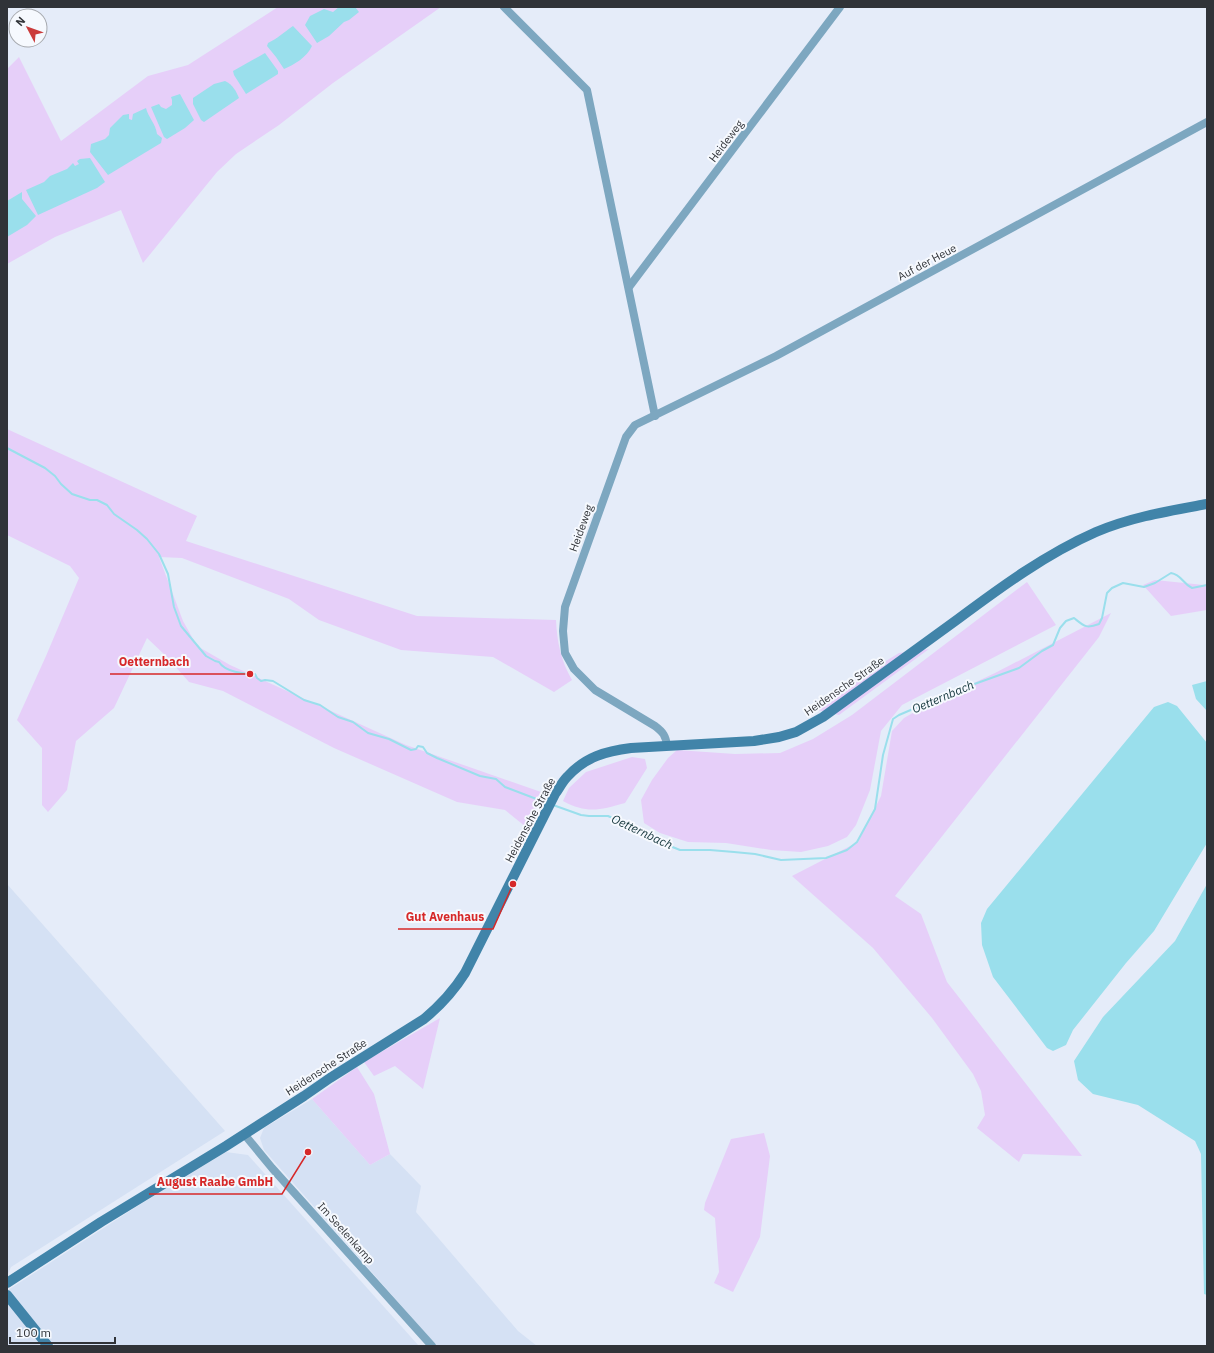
<svg xmlns="http://www.w3.org/2000/svg" width="1214" height="1353" viewBox="0 0 1214 1353" font-family="'IBM Plex Sans',sans-serif">
<style>
.built{fill:#d5e1f4}
.green{fill:#e6cff9}
.water{fill:#9adfec}
.lines{fill:none;stroke-linecap:round;stroke-linejoin:round}
.stream{stroke:#9adfec;stroke-width:2}
.street{stroke:#7da7c0;stroke-width:8}
.secondary{stroke:#4184a9;stroke-width:10}
.labels{text-anchor:middle;stroke-width:4;stroke-linejoin:round;paint-order:stroke}
.street-label{font-size:11px;fill:#303338;stroke:#f6f9fe}
.water-label{font-size:12px;font-style:italic;fill:#13353b;stroke:#f6f9fe}
.leader{fill:none;stroke:#d62828;stroke-width:1.5}
.callout-dot{fill:#d62828;stroke:#f6f9fe;stroke-width:1.5}
.callout-label{font-size:12px;text-anchor:middle;font-weight:bold;fill:#d62828;stroke:#f6f9fe;stroke-width:4;stroke-linejoin:round;paint-order:stroke}
</style>
<rect width="100%" height="100%" fill="#e5ecf9"/>
<g class="built">
<path d="M7,884L225,1131L11,1267L7,1276Z"/>
<path d="M312,1099L370,1165L390,1154L421,1186L416,1212L518,1331L537,1346H437L264,1150L260,1138L264,1128Z"/>
<path d="M226,1152L248,1155L419,1346H55L8,1290L136,1207Z"/>
<path d="M7,1297L46,1346H7Z"/>
</g>
<g class="green">
<path d="M278,7H441L333,83L279,125L236,154L217,172L143,263L121,210L55,237L7,264V69L19,57L61,141L148,76L188,65Z"/>
<path d="M7,429L197,516L186,541L417,616L556,620C557,642 561,661 572,680L554,692L493,657L401,650L319,620L289,599L182,558L159,557L183,621L197,646L230,665L406,745L544,793L526,827L505,810L457,802L334,748L223,691L189,682L166,656L147,638L114,708L76,741L67,790L48,812L42,805V748L17,720L46,656L79,578L70,566L7,535Z"/>
<path d="M1155,580L1204,585L1207,583V610L1171,616L1143,585Z"/>
<path d="M1027,582L1056,625L902,705L881,731L870,790L856,825L847,837L828,846L801,852L771,850L726,843L688,842L660,833L644,823L641,800L652,780L668,758L677,750L735,754L780,753L813,739L852,715Z"/>
<path d="M1111,613L1099,637L895,896L921,914L947,982L1082,1156L1023,1154L1019,1162L977,1128L985,1115L981,1091L973,1074L932,1018L873,948L792,876L858,842L881,796L892,731L904,718L925,706L995,673Z"/>
<path d="M929,649L839,715L809,708L899,653Z"/>
<path d="M632,757L645,759L647,768L625,803C600,810 587,814 563,801L569,788L586,772Z"/>
<path d="M440,1018L423,1089L395,1066L374,1076L364,1062Z"/>
<path d="M357,1067L374,1094L390,1154L370,1165L312,1099Z"/>
<path d="M764,1133L770,1156L760,1237L733,1292L714,1283L719,1272L715,1218L704,1210L705,1203L731,1139Z"/>
</g>
<g class="water">
<path d="M339,7H355L359,12L349,20L344,22L329,36L317,43L305,25L310,16L324,9L333,12Z"/>
<path d="M293,26L312,46C307,57 294,65 284,69L276,57L267,46L268,43C277,39 284,32 293,26Z"/>
<path d="M265,53L278,71V74L246,94L234,75L233,71Z"/>
<path d="M225,81C233,85 236,91 239,98L204,122L201,120L193,104V98L214,84Z"/>
<path d="M180,94L194,120L185,128L167,139L164,137L151,107L159,104L161,107L166,109L172,105V100L171,97Z"/>
<path d="M146,108C148,117 156,124 157,134L162,138L161,143L108,175L90,152L91,144L105,139L109,135L110,128L123,115L129,114V119L132,120L133,114Z"/>
<path d="M90,158L105,182L97,188L38,215L26,190L44,182L50,176L67,169L73,163L75,166L79,164L77,161L80,159Z"/>
<path d="M22,192V199L36,216L27,225L7,237V201Z"/>
<path d="M1207,681V711L1196,699L1192,685Z"/>
<path d="M1168,702L1177,706L1207,743V843L1154,931L1126,963L1073,1030L1066,1045L1053,1051L1047,1048L993,977L982,945L981,923L987,909L1154,707Z"/>
<path d="M1207,884V1295L1204,1294L1201,1154L1195,1141L1138,1105L1093,1094L1078,1080L1074,1061L1103,1017L1175,941Z"/>
</g>
<g class="lines">
<g class="stream">
<path d="M7,448L45,468L55,476L61,484L72,494L90,500H97L107,505L114,514L137,530L147,539L159,554L168,574L174,607L181,626L206,656L215,661L219,662C225,672 244,674 255,674L257,678L261,681L265,680L273,681L304,700L320,705L338,717L353,722L368,733L389,739L411,750L416,749L418,746L423,747L427,753L437,758L480,776L496,779L505,787L547,803"/>
<path d="M553,805L581,815L589,816H608L629,825L650,838L680,850H710L734,852L755,854L781,860L826,858L847,850L857,842L875,809L883,755L893,719L899,715L955,691L1019,668L1042,651L1053,645L1060,628L1066,621L1074,618C1084,626 1086,629 1099,624L1102,618L1107,593L1112,588L1123,583L1144,587L1155,583L1171,573C1182,575 1182,583 1192,588L1207,585"/>
</g>
<g class="street">
<path d="M504,7L587,90L655,416"/>
<path d="M629,287L840,7"/>
<path d="M667,746C666,736 663,732 655,726L595,690L574,669L565,653L563,631L565,607L626,437L635,425L776,356L1207,122"/>
<path d="M244,1134L272,1168L432,1346"/>
</g>
<g class="secondary">
<path d="M7,1283L101,1222L226,1146L304,1096L330,1078L424,1019C441,1005 453,992 465,973L555,794C559,789 562,782 567,777C585,757 606,751 631,748L754,741L779,737L796,732L823,717C868,684 913,652 958,619C1001,587 1046,554 1096,532C1131,517 1169,511 1207,504"/>
<path d="M7,1295L48,1346"/>
</g>
</g>
<g class="labels">
<g class="street-label">
<text transform="translate(726 141) rotate(-53)" y="4">Heideweg</text>
<text transform="translate(927 262) rotate(-28)" y="4">Auf der Heue</text>
<text transform="translate(581 528) rotate(-70)" y="4">Heideweg</text>
<text transform="translate(844 686) rotate(-35)" y="4">Heidensche Straße</text>
<text transform="translate(530 820) rotate(-62)" y="4">Heidensche Straße</text>
<text transform="translate(326 1067) rotate(-33)" y="4">Heidensche Straße</text>
<text transform="translate(346 1233) rotate(48)" y="4">Im Seelenkamp</text>
</g>
<g class="water-label">
<text transform="translate(943 697) rotate(-23)" y="4">Oetternbach</text>
<text transform="translate(642 832) rotate(25)" y="4">Oetternbach</text>
</g>
</g>
<path class="leader" d="M250 674L197 674H110M513 884L493 929H398M308 1152L282 1194H149"/>
<g class="callout-dot">
<circle cx="250" cy="674" r="4"/>
<circle cx="513" cy="884" r="4"/>
<circle cx="308" cy="1152" r="4"/>
</g>
<g class="callout-label">
<text x="154" y="666">Oetternbach</text>
<text x="445" y="921">Gut Avenhaus</text>
<text x="215" y="1186">August Raabe GmbH</text>
</g>
<rect width="1214" height="1353" fill="none" stroke="#303338" stroke-width="16"/>
<g transform="translate(28 28) rotate(311)"><circle r="19" fill="#f6f9fe" stroke="#a7aaaf"/>
<path d="M0-3L7 15L0 10L-7 15Z" fill="#ca3b3b"/>
<text y="-6" font-size="11" font-weight="bold" text-anchor="middle" fill="#303338">N</text>
</g>
<path d="M10 1337v6h105v-6" fill="none" stroke="#303338" stroke-width="2"/>
<text x="16" y="1337" font-size="12" fill="#303338" stroke="#f6f9fe" stroke-width="3" paint-order="stroke">100 m</text>
</svg>
